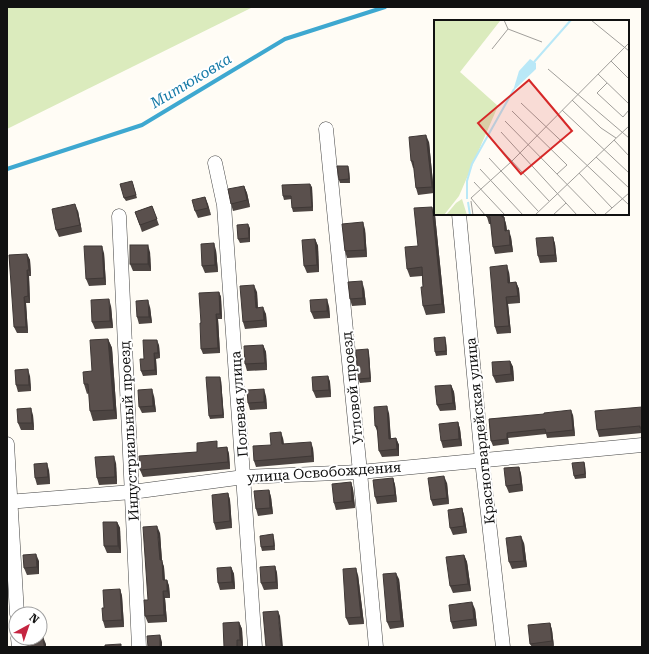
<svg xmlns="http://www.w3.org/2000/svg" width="649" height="654" viewBox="0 0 649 654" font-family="'Roboto Serif',serif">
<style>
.green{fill:#dbebbd}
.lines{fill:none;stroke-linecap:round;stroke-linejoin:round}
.stream{stroke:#3ea8d0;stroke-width:4}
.minor-casing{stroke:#444;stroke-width:15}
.minor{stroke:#fff;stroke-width:14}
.wall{fill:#4d4542}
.shaded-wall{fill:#3f3836}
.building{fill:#5a504d;stroke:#3f3836}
.labels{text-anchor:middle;stroke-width:4;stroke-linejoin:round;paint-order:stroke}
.street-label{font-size:14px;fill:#111;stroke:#fff}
.water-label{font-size:15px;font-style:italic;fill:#167aa7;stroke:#fff}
.inset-river{fill:none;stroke:#b9e8f7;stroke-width:2}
.inset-road{fill:none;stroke:#a09e9a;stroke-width:1}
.view{fill:#d62828;fill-opacity:0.15;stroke:#d62828;stroke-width:2}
.inset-edge{fill:none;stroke:#111;stroke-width:2}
</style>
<rect width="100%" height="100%" fill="#fffcf5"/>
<path class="green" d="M7,7H253L7,129Z"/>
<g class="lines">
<path class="stream" d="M7,169L142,125L285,39L385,7"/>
<g class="minor-casing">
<g id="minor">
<path d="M326,129L360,472L376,647"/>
<path d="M215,163L224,205L255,647"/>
<path d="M459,214L482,460L503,647"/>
<path d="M119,216L139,647"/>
<path d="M7,444L17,614"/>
<path d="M7,502L132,492L244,477L360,472L642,445"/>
<path d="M18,638L19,647"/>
</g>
</g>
<use href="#minor" class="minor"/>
</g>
<g class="wall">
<path d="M429,142L434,193L418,195L416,188L414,168H413L411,161Z"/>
<path d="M349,169L350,183H340L339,180Z"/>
<path d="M133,184L137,198L126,201L124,198Z"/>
<path d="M244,186L247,193L250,207L233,211L231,204Z"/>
<path d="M312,187L313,211L293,212L292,208V199L284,200L283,196Z"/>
<path d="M205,197L211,215L198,218L195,211Z"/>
<path d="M152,206L159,225L142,232L135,212Z"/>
<path d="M78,211L82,232L59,237L56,230Z"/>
<path d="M486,214H503L504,217L506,224L507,231L511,237L513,252L495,254L493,247L491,224H489L487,217Z"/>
<path d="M435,215L445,313L426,315L423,306V287L422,276L410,277L407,269L418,246Z"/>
<path d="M250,228V242L240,243L238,239Z"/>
<path d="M365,229L367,257L347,258L345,251Z"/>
<path d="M553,237L555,244L557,262L540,263L538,256Z"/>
<path d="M315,239L318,246L319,272L307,273L304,266Z"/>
<path d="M216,250L218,272L205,273L202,266Z"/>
<path d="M150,252L151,271H133L130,264Z"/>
<path d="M104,253L106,285L89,286L86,279Z"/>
<path d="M27,254L30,260L31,276H29L30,303H26L28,333H17L14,327Z"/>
<path d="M509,272L510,283L516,282L519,289L520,303L508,304L511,333L497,334L495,327Z"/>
<path d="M364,288L366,305L352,306L350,299Z"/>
<path d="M219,292L221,297L222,319H218L220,353L203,354L201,349V323Z"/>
<path d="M257,292L258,308L266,314L267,327L245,329L243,322Z"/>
<path d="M111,306L113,328L95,329L92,322Z"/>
<path d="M329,306L330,318L314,319L311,312Z"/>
<path d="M150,307L152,323L139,324L137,317Z"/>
<path d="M108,339L112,348L117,419L93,421L90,411L89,393L87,394L84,384L92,371Z"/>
<path d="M446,341L447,355L436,356L435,352Z"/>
<path d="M159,345L160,358L156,359L157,375L143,376L141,371L144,359Z"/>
<path d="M263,345L266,352L267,370L247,371L245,364Z"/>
<path d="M368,349L369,353L371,382L360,383L358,379Z"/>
<path d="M510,361L513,367L514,381L496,383L493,376Z"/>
<path d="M30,376L31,391L18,392L16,385Z"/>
<path d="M328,376L330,382L331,397L316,398L313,391Z"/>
<path d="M221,380L224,418L210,419L209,416Z"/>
<path d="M451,385L454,392L456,410L440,411L437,405Z"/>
<path d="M154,396L156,412L142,413L139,407Z"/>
<path d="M266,396L267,409L250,410L248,403Z"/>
<path d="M642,407V434V433L599,437L597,430Z"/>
<path d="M389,413L391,438H396L399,445V456L382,457L379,451L378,433L375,426Z"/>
<path d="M33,415L34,430H21L18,423Z"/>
<path d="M573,415L575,436L547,438L546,434L508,438L509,444L493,446L491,441L489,419Z"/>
<path d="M458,422L460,429L462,446L443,448L441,441Z"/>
<path d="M283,438L284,444L313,448L314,462L256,467L254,461L271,445Z"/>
<path d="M227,447L229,454L230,469L143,477L140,470L197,452L219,448Z"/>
<path d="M584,462L585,465L586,478L575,479L574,476Z"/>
<path d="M116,463L117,484L99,485L97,478Z"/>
<path d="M519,467L521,474L523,491L509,493L506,486Z"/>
<path d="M49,470L50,484L37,485L35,478Z"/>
<path d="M393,478L395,485L397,502L377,504L375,497Z"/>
<path d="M351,482L353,489L355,508L336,510L334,503Z"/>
<path d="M447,483L449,504L433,506L431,500Z"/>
<path d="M269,490L271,497L273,514L258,516L256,509Z"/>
<path d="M228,493L230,500L232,528L216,530L214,523Z"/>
<path d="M462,508L464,515L467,533L453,535L450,528Z"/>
<path d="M117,522L120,528L121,553H107L104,546Z"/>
<path d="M160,533L162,561L164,567L165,580H167L169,586L170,598H165L167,622L148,623L145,616Z"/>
<path d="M274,538L275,550L262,551L261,547Z"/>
<path d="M524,543L527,567L512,569L509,562Z"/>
<path d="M464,555L467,562L471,591L453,593L450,586Z"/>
<path d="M39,561V574L27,575L24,568Z"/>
<path d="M275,566L277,573L278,589L264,590L261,583Z"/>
<path d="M231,567L234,574L235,589L220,590L218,583Z"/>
<path d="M358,575L364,624L349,625L346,618Z"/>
<path d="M399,579L404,627L390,629L387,622Z"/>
<path d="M120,589L122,596L124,627L105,628L103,621Z"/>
<path d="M475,609L477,626L453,629L451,622Z"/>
<path d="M239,622L242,629L243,647H224Z"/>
<path d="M550,623L552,630L554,647H532L530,644Z"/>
</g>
<g class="shaded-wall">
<path d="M426,135L429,142L434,193L432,187Z"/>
<path d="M348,166L349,169L350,183L349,179Z"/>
<path d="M310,184L312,187L313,211L312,207Z"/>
<path d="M244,186L247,193L250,207L247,200Z"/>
<path d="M205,197L208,204L211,215L208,208Z"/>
<path d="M75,204L78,211L82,232L80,225Z"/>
<path d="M432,207L435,215L445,313L442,304Z"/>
<path d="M504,217L506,224L508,238L505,231Z"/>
<path d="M363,222L365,229L367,257L365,250Z"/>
<path d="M248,224L250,228V242L249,238Z"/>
<path d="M509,230L511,237L513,252L510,245Z"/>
<path d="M553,237L555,244L557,262L555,255Z"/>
<path d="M315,239L318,246L319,272L317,265Z"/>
<path d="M214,243L216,250L218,272L215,265Z"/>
<path d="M148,245L150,252L151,271L148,264Z"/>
<path d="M102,246L104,253L106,285L104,278Z"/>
<path d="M27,254L30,260L31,276L29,270Z"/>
<path d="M507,265L509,272L511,290L508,283Z"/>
<path d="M27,270L29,276L30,303L28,296Z"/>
<path d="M362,281L364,288L366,305L363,298Z"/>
<path d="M516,282L519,289L520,303L518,296Z"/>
<path d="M254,285L257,292L258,315L256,308Z"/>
<path d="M219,292L221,297L222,319L220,314Z"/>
<path d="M24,297L26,303L28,333L26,327Z"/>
<path d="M506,297L508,304L511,333L509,326Z"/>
<path d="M109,299L111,306L113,328L110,321Z"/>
<path d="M327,299L329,306L330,318L327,311Z"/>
<path d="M148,300L150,307L152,323L149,317Z"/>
<path d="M263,307L266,314L267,327L264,320Z"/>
<path d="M216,314L218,319L220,353L218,348Z"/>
<path d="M445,337L446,341L447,355L446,351Z"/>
<path d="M108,339L112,348L117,419L114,410Z"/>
<path d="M157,340L159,345L160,358L158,353Z"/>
<path d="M263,345L266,352L267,370L265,363Z"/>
<path d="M368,349L369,353L371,382L370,378Z"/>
<path d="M154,353L156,359L157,375L155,370Z"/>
<path d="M510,361L513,367L514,381L511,374Z"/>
<path d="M28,369L30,376L31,391L29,385Z"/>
<path d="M328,376L330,382L331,397L329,390Z"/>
<path d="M220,377L221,380L224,418L223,415Z"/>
<path d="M451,385L454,392L456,410L453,403Z"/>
<path d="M152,389L154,396L156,412L153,406Z"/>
<path d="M264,389L266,396L267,409L264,402Z"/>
<path d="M387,406L389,413L391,445L389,439Z"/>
<path d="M31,408L33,415L34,430L32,423Z"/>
<path d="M571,410L573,415L575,436L573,430Z"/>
<path d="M458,422L460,429L462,446L459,439Z"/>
<path d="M281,432L283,438L284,450L282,444Z"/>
<path d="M507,433L508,438L509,444L507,439Z"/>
<path d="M396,438L399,445V456L397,449Z"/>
<path d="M311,442L313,448L314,462L312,456Z"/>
<path d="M227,447L229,454L230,469L228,462Z"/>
<path d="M114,456L116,463L117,484L115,477Z"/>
<path d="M584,462L585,465L586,478L585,474Z"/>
<path d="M47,463L49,470L50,484L48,477Z"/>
<path d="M519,467L521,474L523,491L521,484Z"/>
<path d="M444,476L447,483L449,504L447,498Z"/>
<path d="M393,478L395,485L397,502L395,495Z"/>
<path d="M351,482L353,489L355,508L352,501Z"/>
<path d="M269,490L271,497L273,514L270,508Z"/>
<path d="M228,493L230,500L232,528L230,521Z"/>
<path d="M462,508L464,515L467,533L464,526Z"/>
<path d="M117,522L120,528L121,553L118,546Z"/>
<path d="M157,526L160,533L162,561L164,567L165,587L163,580L160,560Z"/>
<path d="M273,534L274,538L275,550L274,546Z"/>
<path d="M521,536L524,543L527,567L524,561Z"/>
<path d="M36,554L39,561V574L37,567Z"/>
<path d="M464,555L467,562L471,591L468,584Z"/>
<path d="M275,566L277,573L278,589L276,582Z"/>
<path d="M231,567L234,574L235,589L232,582Z"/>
<path d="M356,568L358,575L364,624L361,617Z"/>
<path d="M396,573L399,579L404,627L401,621Z"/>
<path d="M167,580L169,586L170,598L167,591Z"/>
<path d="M120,589L122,596L124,627L122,620Z"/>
<path d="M163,591L165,598L167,622L164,615Z"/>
<path d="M472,602L475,609L477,626L474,619Z"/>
<path d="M278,611L280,616L283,647H281Z"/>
<path d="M239,622L242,629L243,647L240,640Z"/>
<path d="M550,623L552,630L554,647L552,641Z"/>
<path d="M160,635L162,642V647H160Z"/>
<path d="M43,637L46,644V647H44Z"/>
</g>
<g class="building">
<path d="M426,135L432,187L416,188L413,161H411L409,137Z"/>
<path d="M337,166H348L349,179L339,180Z"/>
<path d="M132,181L136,195L124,198L120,184Z"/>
<path d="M310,184L312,207L292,208L291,196H283L282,185Z"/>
<path d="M244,186L247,200L231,204L228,189Z"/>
<path d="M205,197L208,208L195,211L192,200Z"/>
<path d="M75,204L80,225L56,230L52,209Z"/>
<path d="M152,206L157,219L140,225L135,212Z"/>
<path d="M432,207L442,304L423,306L421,287H423L422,267L407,269L405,247L418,246L414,208Z"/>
<path d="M486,214H502V217H504L505,231L509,230L510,245L493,247L490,217H487Z"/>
<path d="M363,222L365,250L345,251L342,224Z"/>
<path d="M248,224L249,238L238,239L237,225Z"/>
<path d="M553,237L555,255L538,256L536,238Z"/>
<path d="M315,239L317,265L304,266L302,240Z"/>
<path d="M214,243L215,265L202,266L201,244Z"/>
<rect x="130" y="245" width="18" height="19"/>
<path d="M84,246H102L104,278L86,279Z"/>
<path d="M27,254L29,270H27L28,296L24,297L26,327H14L9,255Z"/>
<path d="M507,265L508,283L516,282L518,296L506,297L509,326L495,327L490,267Z"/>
<path d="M362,281L363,298L350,299L348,282Z"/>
<path d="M254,285L256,308L263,307L264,320L243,322L240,286Z"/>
<path d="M219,292L220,314H216L218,348L201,349L200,323H201L199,293Z"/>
<path d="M109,299L110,321L92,322L91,300Z"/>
<path d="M327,299V311L311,312L310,300Z"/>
<path d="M148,300L149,317H137L136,301Z"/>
<path d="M445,337L446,351L435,352L434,338Z"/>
<path d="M108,339L114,410L90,411L88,384H84L83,372L92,371L90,340Z"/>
<path d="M143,340H157L158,353H154L155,370L141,371L140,359H144Z"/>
<path d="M263,345L265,363L245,364L244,346Z"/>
<path d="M368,349L370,378L358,379L356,350Z"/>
<path d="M510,361L511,374L493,376L492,362Z"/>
<path d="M28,369L29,385H16L15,370Z"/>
<path d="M328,376L329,390L313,391L312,377Z"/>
<path d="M206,377H220L223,415L209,416Z"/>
<path d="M451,385L453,403L437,405L435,386Z"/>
<path d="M152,389L153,406L139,407L138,390Z"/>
<path d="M264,389V402L248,403L247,390Z"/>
<path d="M387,406L389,439L396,438L397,449L379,451L377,426H375L374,407Z"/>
<path d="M642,407V428H640V426L597,430L595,411Z"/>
<path d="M31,408L32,423H18L17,409Z"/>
<path d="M571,410L573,430L546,433L545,429L507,433V439L491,441L489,419L544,414V413Z"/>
<path d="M458,422L459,439L441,441L439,424Z"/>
<path d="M281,432L282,444L311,442L312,456L254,461L253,446L271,445L270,433Z"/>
<path d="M217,441V448L227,447L228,462L140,470L139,456L197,452V443Z"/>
<path d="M114,456L115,477L97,478L95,457Z"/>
<path d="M584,462L585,474L574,476L572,463Z"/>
<path d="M47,463L48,477L35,478L34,464Z"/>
<path d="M519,467L521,484L506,486L504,468Z"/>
<path d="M444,476L447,498L431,500L428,478Z"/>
<path d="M393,478L395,495L375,497L373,480Z"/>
<path d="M351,482L352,501L334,503L332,484Z"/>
<path d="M269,490L270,508L256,509L254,491Z"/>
<path d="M228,493L230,521L214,523L212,495Z"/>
<path d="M462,508L464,526L450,528L448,510Z"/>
<path d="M103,522H117L118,546H104Z"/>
<path d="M157,526L160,560H162L163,580H167V591H163L164,615L145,616L144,600H148L143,527Z"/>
<path d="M273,534L274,546L261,547L260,536Z"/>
<path d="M521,536L524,561L509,562L506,538Z"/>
<path d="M36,554L37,567L24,568L23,555Z"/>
<path d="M464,555L468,584L450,586L446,557Z"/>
<path d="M275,566L276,582L261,583L260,567Z"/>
<path d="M231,567L232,582L218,583L217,568Z"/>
<path d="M356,568L361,617L346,618L343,569Z"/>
<path d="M396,573L401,621L387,622L383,574Z"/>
<path d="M120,589L122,620L103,621L102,608H104L103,590Z"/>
<path d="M472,602L474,619L451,622L449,605Z"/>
<path d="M278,611L281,647H266L263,612Z"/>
<path d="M239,622L240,640H237V647H224L223,623Z"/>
<path d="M550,623L552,641L530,644L528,625Z"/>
<path d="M160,635V647H148L147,636Z"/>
<path d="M40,637H43L44,647H28L27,638H40Z"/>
<path d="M121,644V647H105V645Z"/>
</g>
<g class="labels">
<g class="street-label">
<text transform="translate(352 388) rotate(-96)" y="5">Угловой проезд</text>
<text transform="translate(239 404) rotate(-94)" y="5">Полевая улица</text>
<text transform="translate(129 431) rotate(-93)" y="5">Индустриальный проезд</text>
<text transform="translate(480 431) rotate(-96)" y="5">Красногвардейская улица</text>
<text transform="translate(324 472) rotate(-4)" y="5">улица Освобождения</text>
</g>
<g class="water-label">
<text transform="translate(191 81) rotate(-31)" y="5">Митюковка</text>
</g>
</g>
<g transform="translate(434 20)">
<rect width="195" height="195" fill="#fffcf5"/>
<path d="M0,0L66,1L26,52L64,86L25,176L10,195H0ZM28,179L33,195H12L22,183Z" fill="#dbebbd"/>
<path d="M96,39L102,43V49L79,71L85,51Z" fill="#b9e8f7"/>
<path class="inset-river" d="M100,42L137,0M33,179V161L38,144L80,69M34,182L36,195"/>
<path class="inset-road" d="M70,0L74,9L108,22M157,0L195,31M58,29L74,9M177,41L195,59M114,49L195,118M164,54L195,84M173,63L163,73L189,97L195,90M138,80L167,108L182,118M87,83L195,185M128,90L195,153M78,91L133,145L123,154M71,101L163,195M67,112L143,195M180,120L195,136M61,123L115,181M162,137L195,168M55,138L104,191M46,149L89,195M145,153L178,188M40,162L71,195M37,181L39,195M51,195L37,178L77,142L195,23M101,195L195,106M119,195L132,183M170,195L195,173"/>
<path class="view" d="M95,60L138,111L87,154L44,103Z"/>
<rect width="195" height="195" class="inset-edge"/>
</g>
<rect width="649" height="654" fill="none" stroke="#111111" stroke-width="16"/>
<g transform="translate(28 626) rotate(40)"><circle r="19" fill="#ffffff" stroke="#a0a0a0"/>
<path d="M0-3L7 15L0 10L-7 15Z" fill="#c52541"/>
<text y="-6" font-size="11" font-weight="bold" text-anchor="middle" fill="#111111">N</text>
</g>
</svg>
